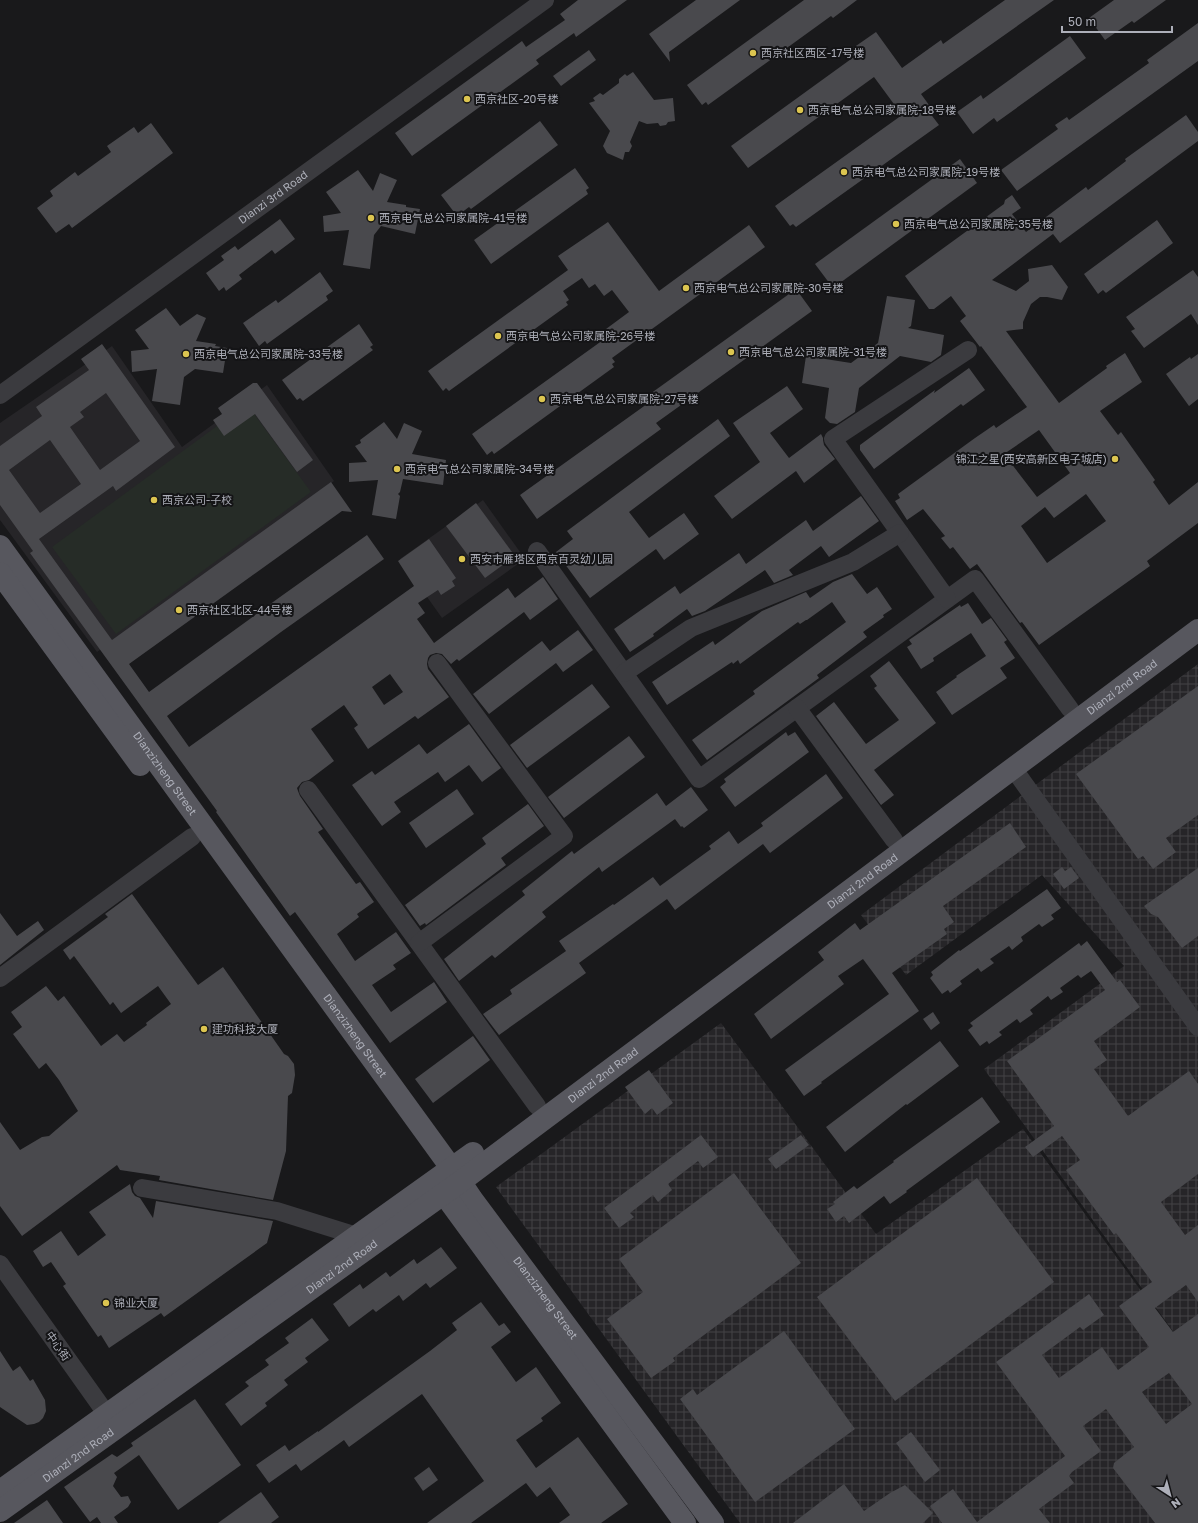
<svg xmlns="http://www.w3.org/2000/svg" width="1198" height="1523" viewBox="0 0 1198 1523" font-family="'Golos Text','Noto Sans SC',sans-serif">
<style>
.built{fill:#262528}
.industrial{fill:url(#industrial-grid)}
.pitch{fill:#262c27}
.building{fill:#49494d;fill-rule:evenodd}
.lines{fill:none;stroke-linecap:round;stroke-linejoin:round}
.minor{stroke:#3b3b3f;stroke-width:18}
.major{stroke:#57575e;stroke-width:22}
.poi-dot{fill:#dcc550;stroke:#141416;stroke-width:1.5}
.labels{text-anchor:middle;stroke-width:4;stroke-linejoin:round;paint-order:stroke}
.poi-label{font-size:11px;fill:#adafb9;stroke:#141416;text-anchor:start}
.street-label{font-size:11px;fill:#adafb9;stroke:#141416}
</style>
<defs>
<pattern id="industrial-grid" width="8" height="8" patternUnits="userSpaceOnUse"><rect width="8" height="8" fill="#262528"/><path d="M0 4h8M4 0v8" fill="none" stroke="#434245"/></pattern>
</defs>
<rect width="100%" height="100%" fill="#19191b"/>
<g class="built">
<path d="M112,346L182,447L267,385L334,481L97,652L0,520V423Z"/>
<path d="M483,500L525,559L442,618L400,559Z"/>
</g>
<g class="industrial">
<path d="M1198,664V1366L984,1069L1124,966L1042,875L906,975L861,915Z"/>
<path d="M721,1023L876,1234L1023,1129L1198,1369V1523H740L496,1187Z"/>
</g>
<path class="pitch" d="M247,404L311,492L116,634L52,547Z"/>
<g class="building">
<path d="M578,0H627L576,37L574,33L536,60L539,64L412,156L395,133L522,41L526,47L565,20L560,14Z"/>
<path d="M696,0H740L669,52L670,62L649,34Z"/>
<path d="M804,0H857L833,18L831,16L708,105L706,102L702,105L687,85Z"/>
<path d="M1005,0H1054L921,94L929,105L926,108L939,125L796,227L793,224L790,226L775,206L902,115L874,77L748,168L731,146L858,54L853,48L876,32L902,68L941,40L943,44Z"/>
<path d="M1114,0H1166L1134,23L1132,21L1105,40L1089,18Z"/>
<path d="M1198,23V61L1017,191L1001,170L1058,129L1055,125L1067,117L1069,120L1149,63L1147,60Z"/>
<path d="M1070,36L1086,58L997,122L994,118L973,134L957,112L981,95L983,99Z"/>
<path d="M589,50L596,60L561,86L553,76Z"/>
<path d="M633,72L654,100L673,98L675,121L668,122L666,125L660,126L658,123L647,124L639,121L630,142L632,146L629,152H625L623,160L607,153L603,146L610,131L589,103L595,101L593,98L600,93L603,95L619,83V79L625,74L627,76Z"/>
<path d="M1186,115L1198,132V141L1060,243L1053,234L992,280L1016,291L1029,281L1028,269L1052,265L1068,287L1062,300L1047,297H1040L1031,304L1023,322V329L1006,331L1059,403L1107,368L1106,366L1125,353L1142,382L1100,411L1118,435L1121,432L1155,480L1153,482L1169,505L1198,482V523L1147,561L1150,566L1039,645L1022,622L1020,623L977,564L970,569L953,547L950,549L941,538L945,536L923,509L907,520L895,501L900,498L898,494L975,438L994,425L996,428L1027,407L981,346L980,347L960,321L966,316L951,296L934,309H929L905,276L1004,204L1005,200L1012,195L1021,208L1012,214L1026,232L1086,187L1088,190L1126,161L1125,159ZM1039,430L1070,473L1037,497L1004,454ZM1086,494L1106,521L1047,563L1021,526L1045,507L1054,518Z"/>
<path d="M540,121L558,145L471,209L469,207L457,216L441,195Z"/>
<path d="M151,123L173,153L72,228L69,224L56,233L37,208L53,196L50,191L75,172L78,176L111,152L107,146L134,127L138,133Z"/>
<path d="M960,159L977,183L833,288L815,264Z"/>
<path d="M575,168L589,188L586,190L588,194L491,264L474,240Z"/>
<path d="M358,170L373,191L380,173L397,180L387,202L406,205V207L420,209L415,234L381,226L374,235L370,269L343,265L349,230L324,232L323,216L341,213L326,192Z"/>
<path d="M280,219L295,239L275,254L272,250L239,275L242,279L226,291L224,287L219,291L206,273L224,260L221,256L235,246L238,250Z"/>
<path d="M1157,220L1173,243L1106,293L1103,290L1098,294L1084,274Z"/>
<path d="M608,222L659,291L749,225L765,247L612,358L615,362L612,364L614,367L494,454L492,451L487,455L472,434L610,335L606,329L629,312L612,290L604,296L595,284L589,288L582,278L563,291L569,300L566,302L568,305L449,391L446,388L443,391L428,371L568,270L558,256Z"/>
<path d="M1193,270L1198,277V325L1191,314L1144,348L1131,331L1135,329L1126,317Z"/>
<path d="M320,272L333,291L326,296L328,300L267,344L265,341L259,346L243,323L276,300L278,303Z"/>
<path d="M796,289L812,311L656,423L661,429L537,519L520,495L654,399L650,394Z"/>
<path d="M887,296L915,300L911,326L908,328L944,335L941,355L931,362L900,356L859,388L855,412L837,424L830,423L825,418L829,388L802,383L806,356L851,363L878,343Z"/>
<path d="M166,308L180,326L197,314L206,318L196,341L216,344L215,346L227,348L223,373L195,369L184,377L180,405L152,401L157,369L132,372L131,351L149,349L135,330Z"/>
<path d="M359,324L373,345L370,347L373,350L303,401L300,398L297,400L282,380Z"/>
<path d="M102,344L175,447L116,491L113,486L39,539L112,640L331,482L352,512L342,511L129,664L149,692L280,597L367,535L384,559L281,632L167,716L189,747L414,586L398,561L429,539L456,578L452,581L455,586L441,595L438,590L418,603L425,613L417,619L434,643L508,588L515,598L543,577L558,599L530,620L524,612L459,661L457,659L451,664L442,654L436,653L430,655L428,658L427,664L428,669L449,697L418,719L415,716L368,749L354,728L358,725L344,705L311,729L334,761L309,780L302,782L297,788L298,791L300,796L323,829L318,832L356,884L360,882L374,902L357,914L359,917L337,934L355,961L396,932L411,953L393,965L396,969L372,985L391,1012L434,982L447,1002L390,1043L295,912L290,916L216,812L217,811L30,553L33,551L0,505V446L42,416L36,407L89,370L81,359ZM106,393L140,441L100,470L70,427L84,417L80,412ZM50,440L81,484L40,513L9,470ZM390,674L403,692L384,705L372,687Z"/>
<path d="M1198,354V399L1189,406L1166,374L1190,357L1191,359Z"/>
<path d="M969,368L985,390L963,406L961,404L874,469L860,450V445L935,390L934,393Z"/>
<path d="M253,383H257L313,460L297,472L255,414L224,436L213,420L222,414L218,408Z"/>
<path d="M787,386L803,409L770,433L789,458L821,434L823,438V435V440L824,445L835,459L804,483L796,471L732,519L714,496L760,462L733,423Z"/>
<path d="M718,419L730,436L629,512L649,538L684,513L699,534L664,560L656,549L590,598L556,552L573,539L567,531Z"/>
<path d="M384,422L397,439L404,423L422,431L412,454L446,460L443,485L403,479L400,492L398,494L400,496L396,519L372,515L378,480L349,482V463L367,462L355,446L361,443L360,440Z"/>
<path d="M861,496L879,521L829,557L821,546L789,570L793,575L774,583L765,570L705,611L692,616L687,609L653,634L654,636L630,652L614,629L675,586L680,594L739,553L746,564L806,520L813,531Z"/>
<path d="M476,503L515,556L485,578L446,526Z"/>
<path d="M852,574L867,594L877,587L892,609L883,615L884,617L863,632L867,637L817,675L819,678L707,760L692,740L755,694L753,691L846,622L832,602L807,620H806L800,624L798,622L740,664L738,660L733,664L732,662L667,705L652,682L713,641L715,645L762,611L806,592L810,598L833,582Z"/>
<path d="M968,603L982,624L991,618L1007,640L1004,642L1015,658L1000,668L1007,678L952,715L936,692L957,677L956,676L986,656L971,633L933,658L934,661L921,669L907,647L912,644L909,640L960,605L961,607Z"/>
<path d="M578,630L593,650L563,672L556,663L489,714L473,694L542,641L550,651Z"/>
<path d="M889,661L936,723L874,770L894,795L881,805L816,716L834,702L866,744L899,720L874,688L877,686L870,676Z"/>
<path d="M592,684L610,707L527,768L510,745Z"/>
<path d="M1198,686V815L1166,838L1176,852L1153,869L1143,856L1138,859L1076,774Z"/>
<path d="M469,724L501,768L482,782L469,765L445,782L438,772L394,802L401,812L382,826L352,785L372,771L375,775L419,744L427,754Z"/>
<path d="M786,732L788,736L795,732L809,752L735,807L720,787L726,782L724,779Z"/>
<path d="M629,736L645,757L564,818L548,797Z"/>
<path d="M826,774L843,798L770,853L763,844L675,910L667,899L579,963L586,973L499,1035L483,1014L512,994L510,990L566,951L559,941L613,904L614,905L653,877L660,886L711,849L709,846L729,831L738,844L763,826L761,823Z"/>
<path d="M691,787L708,810L684,828L682,826L681,827L675,819L602,872L599,867L542,912L546,917L495,958L492,955L459,981L444,959L525,895L522,891L572,851L574,854L657,793L666,806Z"/>
<path d="M457,789L474,814L426,848L409,823Z"/>
<path d="M528,804L544,826L501,858L506,865L426,925L425,923L420,926L405,905L486,844L482,838Z"/>
<path d="M1010,823L1026,847L943,906L954,922L944,929L947,934L892,973L919,1011L821,1082L822,1083L804,1096L785,1070L889,994L863,959L838,976L844,984L771,1039L754,1014L824,960L818,952L841,934L855,923L860,930Z"/>
<path d="M1062,867L1065,871L1071,867L1079,878L1064,889L1053,874Z"/>
<path d="M1198,868V936L1182,948L1158,917L1151,914L1144,906Z"/>
<path d="M1047,889L1061,908L1051,915L1054,919L1042,927L1039,924L1021,937L1023,941L1012,950L1009,946L990,959L994,963L981,972L978,968L960,981L962,984L950,993L948,990L942,994L930,978L933,975L931,972L959,950L960,951Z"/>
<path d="M132,894L198,985L223,967L284,1054L288,1056L294,1064L295,1075L292,1093L288,1096L286,1151L273,1200L159,1180L160,1176L120,1170L117,1165L22,1236L0,1206V1122L20,1150L42,1137L49,1136L78,1111L59,1080L46,1063L39,1069L13,1034L22,1027L11,1012L46,986L58,1001L64,996L101,1046L117,1034L124,1042L147,1025L146,1023L171,1004L158,986L121,1013L113,1002L110,1005L74,956L70,960L63,950L108,917L105,914Z"/>
<path d="M0,913L17,936L38,921L44,930L0,965Z"/>
<path d="M1087,941L1117,982L1120,980L1140,1007L1094,1041L1107,1060L1094,1069L1128,1116L1189,1071L1198,1084V1174L1161,1202L1185,1235L1198,1225V1302L1186,1285L1155,1308L1173,1332L1198,1314V1523H1155L1113,1468L1114,1463L1134,1447L1106,1409L1083,1426L1101,1451L1072,1472L1069,1476L1074,1483L1039,1509L1050,1523H942L930,1506L953,1489L977,1522L1065,1456L996,1362L1089,1294L1104,1315L1083,1330L1080,1327L1042,1355L1059,1378L1102,1347L1118,1370L1149,1347L1119,1306L1152,1282L1116,1233L1114,1235L1066,1170L1080,1160L1062,1136L1033,1157L1025,1147L1054,1126L1007,1061L1105,990L1091,971L1081,978L1078,975L1060,988L1063,992L1051,1000L1048,996L1030,1010L1033,1014L1020,1023L1017,1019L999,1032L1002,1035L989,1044L987,1041L980,1046L968,1030L973,1026L970,1023L1079,943L1081,946ZM1169,1373L1192,1404L1166,1424L1142,1392Z"/>
<path d="M933,1012L940,1023L931,1030L923,1019Z"/>
<path d="M473,1036L490,1060L433,1103L415,1079Z"/>
<path d="M940,1041L959,1066L907,1105L906,1104L845,1152L826,1127Z"/>
<path d="M649,1070L673,1103L657,1115L652,1108L645,1114L625,1087Z"/>
<path d="M982,1097L1000,1122L906,1191L907,1192L890,1204L884,1196L849,1223L844,1216L836,1222L827,1209L835,1204L833,1202L854,1186L857,1189L894,1162L893,1161Z"/>
<path d="M701,1135L718,1157L703,1168L698,1161L668,1184L672,1190L658,1202L653,1195L630,1213L634,1217L619,1228L604,1208Z"/>
<path d="M801,1135L809,1145L776,1169L768,1159Z"/>
<path d="M734,1173L801,1263L673,1358L675,1361L651,1378L607,1319L643,1292L619,1259Z"/>
<path d="M977,1178L1054,1282L895,1401L817,1297Z"/>
<path d="M130,1184L132,1192L135,1196L140,1198L153,1218L156,1201L273,1221L267,1243L164,1317L161,1313L109,1348L101,1335L98,1337L63,1286L66,1284L51,1262L43,1267L33,1251L61,1231L78,1256L106,1235L89,1212Z"/>
<path d="M441,1247L457,1268L430,1288L426,1283L403,1301L399,1295L376,1312L373,1309L349,1327L333,1304L360,1284L363,1289L386,1272L390,1277L414,1259L417,1264Z"/>
<path d="M481,1302L499,1326L504,1323L511,1332L491,1347L516,1382L536,1367L561,1403L541,1418L543,1421L516,1440L536,1468L578,1437L628,1504L601,1523H559L570,1515L550,1487L537,1497L526,1483L471,1523H427L484,1481L422,1394L349,1447L344,1440L301,1471L296,1464L269,1483L256,1465L285,1445L289,1451L318,1431V1432L430,1351L457,1330L452,1323Z"/>
<path d="M312,1318L329,1340L305,1358L308,1362L284,1380L288,1385L265,1403L267,1406L241,1426L225,1404L249,1386L245,1382L269,1365L265,1360L289,1343L285,1338Z"/>
<path d="M784,1331L855,1429L755,1502L680,1399L693,1389L697,1395Z"/>
<path d="M0,1351L13,1371L20,1366L30,1381L33,1379L45,1400L46,1411L43,1418L39,1422L34,1424L27,1425L0,1407Z"/>
<path d="M195,1399L241,1465L178,1510L139,1455L114,1473L117,1477L113,1486L121,1497L128,1496L131,1502L128,1507L114,1517L118,1523H101L97,1517L90,1522L64,1487L112,1454L117,1457L133,1446L131,1443Z"/>
<path d="M911,1432L940,1470L925,1482L896,1443Z"/>
<path d="M429,1467L438,1480L423,1491L414,1478Z"/>
<path d="M844,1484L864,1511L890,1493L905,1485L933,1513L923,1523H793Z"/>
<path d="M261,1492L279,1517L271,1523H218Z"/>
<path d="M47,1500L63,1523H14Z"/>
</g>
<g class="lines">
<g class="minor">
<path id="s1" d="M0,395L545,0"/>
<path d="M537,551L699,779L975,579L1070,709"/>
<path d="M947,599L833,439L968,350"/>
<path d="M624,673L691,628L853,562L900,533"/>
<path d="M797,708L894,840"/>
<path d="M1013,768L1198,1027"/>
<path d="M308,790L537,1106"/>
<path d="M419,943L564,836L437,663"/>
<path d="M0,978L192,837"/>
<path d="M142,1188L277,1211L357,1236"/>
<path d="M0,1264L115,1426"/>
</g>
<g class="major">
<path id="s2" d="M0,546L452,1169L472,1199L713,1523"/>
<path d="M0,573L140,765"/>
<path d="M441,1179L444,1194L685,1523"/>
<path d="M0,1491L473,1153"/>
<path id="s3" d="M0,1511L460,1182L1198,630"/>
</g>
</g>
<g class="poi-dot">
<circle cx="753" cy="53" r="4"/>
<circle cx="467" cy="99" r="4"/>
<circle cx="800" cy="110" r="4"/>
<circle cx="844" cy="172" r="4"/>
<circle cx="371" cy="218" r="4"/>
<circle cx="896" cy="224" r="4"/>
<circle cx="686" cy="288" r="4"/>
<circle cx="498" cy="336" r="4"/>
<circle cx="731" cy="352" r="4"/>
<circle cx="186" cy="354" r="4"/>
<circle cx="542" cy="399" r="4"/>
<circle cx="1115" cy="459" r="4"/>
<circle cx="397" cy="469" r="4"/>
<circle cx="154" cy="500" r="4"/>
<circle cx="462" cy="559" r="4"/>
<circle cx="179" cy="610" r="4"/>
<circle cx="204" cy="1029" r="4"/>
<circle cx="106" cy="1303" r="4"/>
</g>
<g class="labels">
<g class="poi-label">
<text x="761" y="57">西京社区西区-17号楼</text>
<text x="475" y="103">西京社区-20号楼</text>
<text x="808" y="114">西京电气总公司家属院-18号楼</text>
<text x="852" y="176">西京电气总公司家属院-19号楼</text>
<text x="379" y="222">西京电气总公司家属院-41号楼</text>
<text x="904" y="228">西京电气总公司家属院-35号楼</text>
<text x="694" y="292">西京电气总公司家属院-30号楼</text>
<text x="506" y="340">西京电气总公司家属院-26号楼</text>
<text x="739" y="356">西京电气总公司家属院-31号楼</text>
<text x="194" y="358">西京电气总公司家属院-33号楼</text>
<text x="550" y="403">西京电气总公司家属院-27号楼</text>
<text x="1107" y="463" text-anchor="end">锦江之星(西安高新区电子城店)</text>
<text x="405" y="473">西京电气总公司家属院-34号楼</text>
<text x="162" y="504">西京公司-子校</text>
<text x="470" y="563">西安市雁塔区西京百灵幼儿园</text>
<text x="187" y="614">西京社区北区-44号楼</text>
<text x="212" y="1033">建功科技大厦</text>
<text x="114" y="1307">锦业大厦</text>
</g>
<g class="street-label">
<text dy="4" stroke="none"><textPath href="#s1" startOffset="337">Dianzi 3rd Road</textPath></text>
<text dy="4" stroke="none"><textPath href="#s3" startOffset="1392">Dianzi 2nd Road</textPath></text>
<text dy="4" stroke="none"><textPath href="#s2" startOffset="281">Dianzizheng Street</textPath></text>
<text dy="4" stroke="none"><textPath href="#s3" startOffset="1068">Dianzi 2nd Road</textPath></text>
<text dy="4" stroke="none"><textPath href="#s2" startOffset="605">Dianzizheng Street</textPath></text>
<text dy="4" stroke="none"><textPath href="#s3" startOffset="744">Dianzi 2nd Road</textPath></text>
<text dy="4" stroke="none"><textPath href="#s3" startOffset="420">Dianzi 2nd Road</textPath></text>
<text dy="4" stroke="none"><textPath href="#s2" startOffset="929">Dianzizheng Street</textPath></text>
<text transform="translate(58 1346) rotate(55)" y="4">中心街</text>
<text dy="4" stroke="none"><textPath href="#s3" startOffset="96">Dianzi 2nd Road</textPath></text>
</g>
</g>
<g transform="translate(1170 1495) rotate(144)" stroke="#141416" stroke-width="3" paint-order="stroke">
<path d="M0-3L7 15L0 10L-7 15Z" fill="#adafb9"/>
<text y="-6" font-size="11" font-weight="bold" text-anchor="middle" fill="#adafb9">N</text>
</g>
<path d="M1062 26v6h110v-6" fill="none" stroke="#adafb9" stroke-width="2"/>
<text x="1068" y="26" font-size="12" fill="#adafb9" stroke="#141416" stroke-width="3" paint-order="stroke">50 m</text>
</svg>
